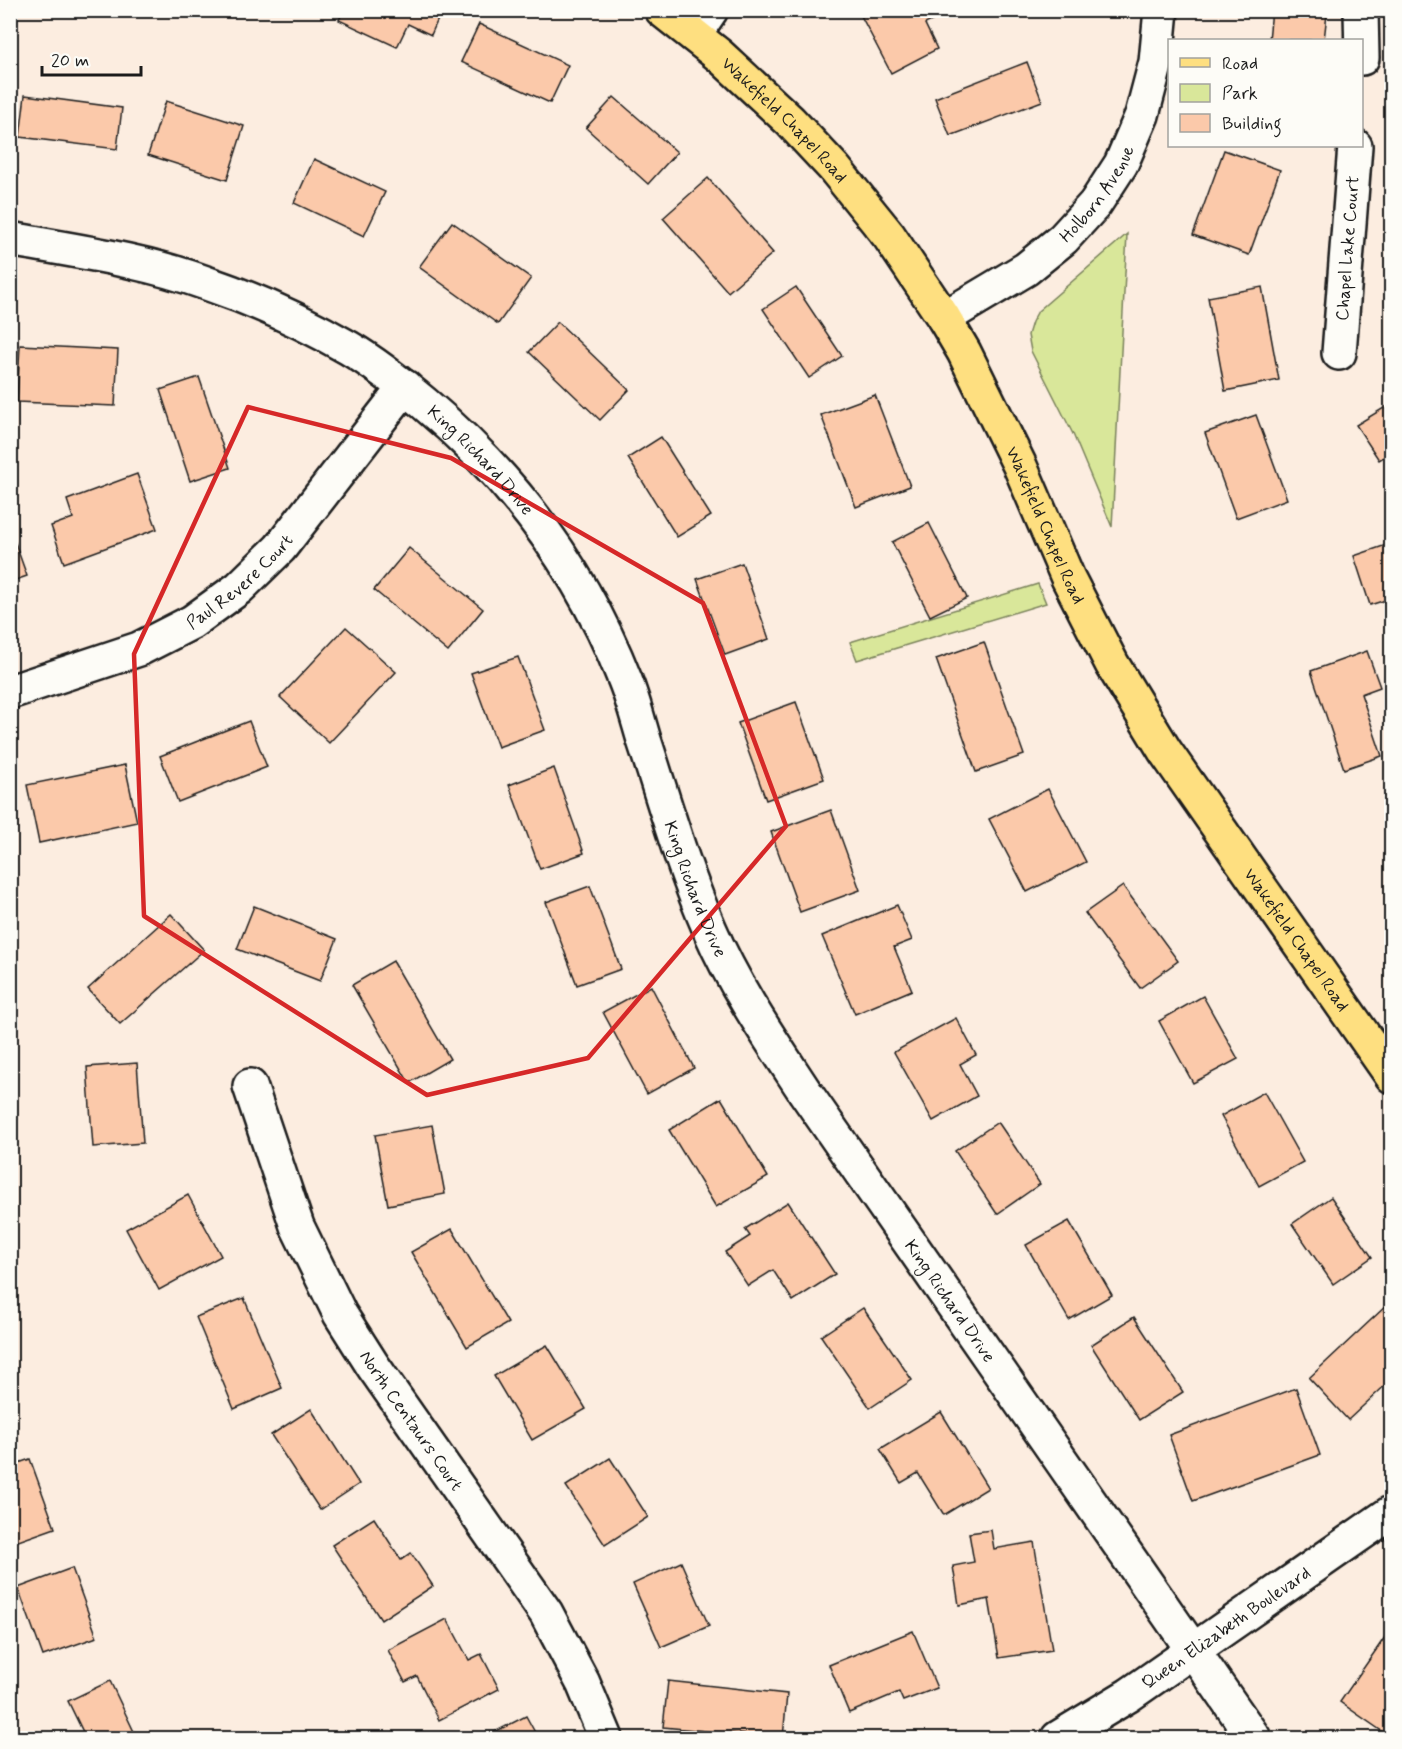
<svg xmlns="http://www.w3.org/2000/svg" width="1402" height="1749" viewBox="0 0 1402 1749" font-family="Mynerve,sans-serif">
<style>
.green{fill:#d9e79a;stroke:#7a825b;stroke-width:1.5}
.building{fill:#fbc9aa;stroke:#1c1c1c;stroke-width:1.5}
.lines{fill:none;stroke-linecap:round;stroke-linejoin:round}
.minor-casing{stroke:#1c1c1c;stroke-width:38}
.major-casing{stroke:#1c1c1c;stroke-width:38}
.minor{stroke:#fdfcf7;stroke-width:33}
.major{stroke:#fedf80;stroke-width:33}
.marked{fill:none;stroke:#d62828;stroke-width:4.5;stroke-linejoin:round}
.labels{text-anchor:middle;stroke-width:4.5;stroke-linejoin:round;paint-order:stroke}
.street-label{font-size:18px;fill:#1c1c1c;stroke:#fdfcf7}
</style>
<rect width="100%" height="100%" fill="#fcede0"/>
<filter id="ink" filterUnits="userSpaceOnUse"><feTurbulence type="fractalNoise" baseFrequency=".0167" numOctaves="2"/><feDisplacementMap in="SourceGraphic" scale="12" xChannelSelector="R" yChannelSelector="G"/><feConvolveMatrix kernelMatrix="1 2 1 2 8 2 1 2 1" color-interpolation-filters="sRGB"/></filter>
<g filter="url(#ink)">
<g class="green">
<path d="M1127,234L1112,527L1073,434L1031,351L1028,335L1032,322L1038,311Z"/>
<path d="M1038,584L1046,603L857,660L850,642Z"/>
</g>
<g class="building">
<path d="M344,10H442L431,35L408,24L397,47L339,20Z"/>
<path d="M858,10H931L936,19L925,24L937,49L891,73Z"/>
<path d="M1272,10H1296L1327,14L1324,40H1269Z"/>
<path d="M479,24L568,65L550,103L461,62Z"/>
<path d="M1027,62L1042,101L950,136L935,98Z"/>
<path d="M25,95L122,108L117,149L20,137Z"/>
<path d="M614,97L677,152L648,184L586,128Z"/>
<path d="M166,101L244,126L227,180L148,155Z"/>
<path d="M1224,150L1280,170L1249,255L1193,235Z"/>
<path d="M314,159L385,192L364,236L294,203Z"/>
<path d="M708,178L773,253L728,292L663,218Z"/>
<path d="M452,222L531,278L498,324L419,267Z"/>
<path d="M796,287L842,356L809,378L763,309Z"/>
<path d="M1262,287L1279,380L1225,391L1208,297Z"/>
<path d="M558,322L629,390L600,420L529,352Z"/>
<path d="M20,345L118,350L115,406L17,402Z"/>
<path d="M199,377L230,468L190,481L160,390Z"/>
<path d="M875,395L910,486L856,507L821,415Z"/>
<path d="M1392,403V452L1379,460L1356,425Z"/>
<path d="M1256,415L1287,499L1236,518L1205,433Z"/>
<path d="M661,437L711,516L677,537L628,458Z"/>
<path d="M137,474L157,529L64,563L51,526L73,518L67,500Z"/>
<path d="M929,523L967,598L930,616L892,542Z"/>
<path d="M13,537L27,576L10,582V538Z"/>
<path d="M1392,543V598L1370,605L1354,556Z"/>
<path d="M409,548L483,609L448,652L374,590Z"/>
<path d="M742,563L769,639L725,655L697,579Z"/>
<path d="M346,627L396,672L329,743L280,697Z"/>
<path d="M984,642L1024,755L976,772L936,659Z"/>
<path d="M1367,651L1380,687L1361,694L1382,756L1344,769L1311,671Z"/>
<path d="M518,657L545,730L498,747L471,673Z"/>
<path d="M796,702L824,779L766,800L738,723Z"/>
<path d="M249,721L267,767L178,802L160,756Z"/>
<path d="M125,765L137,822L39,843L27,785Z"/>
<path d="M554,768L584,853L540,869L509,785Z"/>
<path d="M1048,789L1086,862L1027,892L989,819Z"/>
<path d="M831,810L860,890L800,912L771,832Z"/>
<path d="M590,886L621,969L577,985L546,902Z"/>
<path d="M1123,886L1178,961L1140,988L1085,913Z"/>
<path d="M897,905L912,940L894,947L912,990L855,1014L822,936Z"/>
<path d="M254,906L337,939L320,981L237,949Z"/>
<path d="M171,914L204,950L120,1024L88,989Z"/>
<path d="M393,961L450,1059L409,1083L352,985Z"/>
<path d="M651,986L694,1068L647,1094L603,1012Z"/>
<path d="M1203,996L1238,1059L1193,1083L1159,1021Z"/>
<path d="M956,1018L976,1055L960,1064L977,1096L933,1121L894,1052Z"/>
<path d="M137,1063L143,1143L93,1147L87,1067Z"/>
<path d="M1264,1092L1303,1162L1259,1186L1221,1116Z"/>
<path d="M721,1098L768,1177L716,1207L669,1130Z"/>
<path d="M998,1122L1040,1184L997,1214L955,1151Z"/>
<path d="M432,1125L445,1194L388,1205L375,1135Z"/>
<path d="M188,1195L221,1256L159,1290L126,1229Z"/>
<path d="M1331,1197L1372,1257L1333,1284L1292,1224Z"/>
<path d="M788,1202L835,1274L793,1301L773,1270L748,1286L725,1252L750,1236L745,1229Z"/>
<path d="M1069,1221L1112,1295L1069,1320L1026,1245Z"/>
<path d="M452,1229L508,1323L467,1347L411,1252Z"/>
<path d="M244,1298L282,1388L234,1409L196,1317Z"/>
<path d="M1387,1305L1392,1310V1379L1348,1420L1309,1378Z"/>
<path d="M863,1308L912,1380L870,1408L821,1336Z"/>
<path d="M1134,1317L1183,1392L1139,1420L1091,1345Z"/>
<path d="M547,1345L586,1409L532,1440L494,1376Z"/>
<path d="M1296,1388L1320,1455L1193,1501L1169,1435Z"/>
<path d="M311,1409L359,1484L320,1510L271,1435Z"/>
<path d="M941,1412L988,1488L944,1515L918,1473L901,1483L880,1449Z"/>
<path d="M610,1458L648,1517L605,1545L566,1486Z"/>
<path d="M30,1459L55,1528L10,1544V1466Z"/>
<path d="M374,1518L401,1560L411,1553L433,1586L381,1620L332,1545Z"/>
<path d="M991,1530L994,1549L1034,1542L1052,1650L999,1658L989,1599L959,1605L953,1566L974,1562L969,1533Z"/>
<path d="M681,1562L709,1626L661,1647L633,1584Z"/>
<path d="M72,1568L97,1637L43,1656L18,1588Z"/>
<path d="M447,1619L469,1660L481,1654L499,1689L439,1720L417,1676L405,1682L388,1650Z"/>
<path d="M1392,1627V1726L1386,1734L1340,1702Z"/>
<path d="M913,1631L937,1688L903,1701L899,1692L849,1713L829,1665Z"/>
<path d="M110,1681L137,1738H86L68,1701Z"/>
<path d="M668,1681L787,1694L783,1738L663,1727Z"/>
<path d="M526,1716L538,1738H483Z"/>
</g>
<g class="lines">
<g class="minor-casing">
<g id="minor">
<path d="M1361,10L1362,58"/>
<path d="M694,35L711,10"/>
<path id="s1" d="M10,239C76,251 143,260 206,283C256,300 304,322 349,348C376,364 401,384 425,404C515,480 582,570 625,680C633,700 638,720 644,740C665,804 683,869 710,930C735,988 771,1040 805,1092L1254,1738"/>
<path id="s2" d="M944,318L1026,269L1063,239L1095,204L1121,164L1142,115L1156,62L1161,10"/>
<path id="s3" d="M1339,353L1355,146"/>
<path id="s4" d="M10,692L139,649L192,622L239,588L280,548L405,387"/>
<path id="s5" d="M250,1086L297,1226L340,1314L373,1366L546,1613L583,1683L606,1738"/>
<path id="s6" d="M1058,1738L1129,1695L1392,1512"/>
</g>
</g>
<g class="major-casing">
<g id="major">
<path id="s7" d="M662,10L720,56L790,121L834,168L889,236L944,318L964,352L1020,466L1068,578L1112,664L1165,751L1392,1076"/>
</g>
</g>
<use href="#minor" class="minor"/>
<use href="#major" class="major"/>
</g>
</g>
<path class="marked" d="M248,407L451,458L703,603L786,826L588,1058L427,1095L144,916L134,654Z"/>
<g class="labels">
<g class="street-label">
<text dy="6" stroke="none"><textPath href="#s7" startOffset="165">Wakefield Chapel Road</textPath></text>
<text dy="6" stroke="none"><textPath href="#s2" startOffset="200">Holborn Avenue</textPath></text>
<text dy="6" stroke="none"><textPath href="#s3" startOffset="105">Chapel Lake Court</textPath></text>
<text dy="6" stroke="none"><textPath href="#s1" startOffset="532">King Richard Drive</textPath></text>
<text dy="6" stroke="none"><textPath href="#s7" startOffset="651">Wakefield Chapel Road</textPath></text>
<text dy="6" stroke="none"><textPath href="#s4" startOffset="258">Paul Revere Court</textPath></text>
<text dy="6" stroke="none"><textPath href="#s1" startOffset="1018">King Richard Drive</textPath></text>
<text dy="6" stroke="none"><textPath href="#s7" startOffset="1137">Wakefield Chapel Road</textPath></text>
<text dy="6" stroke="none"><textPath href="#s1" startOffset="1504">King Richard Drive</textPath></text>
<text dy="6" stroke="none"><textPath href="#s5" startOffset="374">North Centaurs Court</textPath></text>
<text dy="6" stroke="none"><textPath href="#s6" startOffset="201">Queen Elizabeth Boulevard</textPath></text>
</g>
</g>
<rect width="1402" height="1749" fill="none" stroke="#fdfcf7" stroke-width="36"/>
<rect x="18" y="18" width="1366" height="1713" fill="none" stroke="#1c1c1c" stroke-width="2" filter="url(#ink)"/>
<rect x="1168" y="39" width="195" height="108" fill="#fdfcf7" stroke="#a3a29f" stroke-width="1.5"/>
<rect x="1180" y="58" width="30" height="9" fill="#fedf80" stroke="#a3a29f" stroke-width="1.5"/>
<text x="1222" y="69" font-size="18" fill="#1c1c1c">Road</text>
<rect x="1180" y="84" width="30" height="18" fill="#d9e79a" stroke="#a3a29f" stroke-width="1.5"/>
<text x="1222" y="99" font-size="18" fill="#1c1c1c">Park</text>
<rect x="1180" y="114" width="30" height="18" fill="#fbc9aa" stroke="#a3a29f" stroke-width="1.5"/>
<text x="1222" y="129" font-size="18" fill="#1c1c1c">Building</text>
<path d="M42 66v9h99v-9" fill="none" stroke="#1c1c1c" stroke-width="3"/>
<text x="51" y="66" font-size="18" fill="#1c1c1c" stroke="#fdfcf7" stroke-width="4.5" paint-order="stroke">20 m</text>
</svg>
